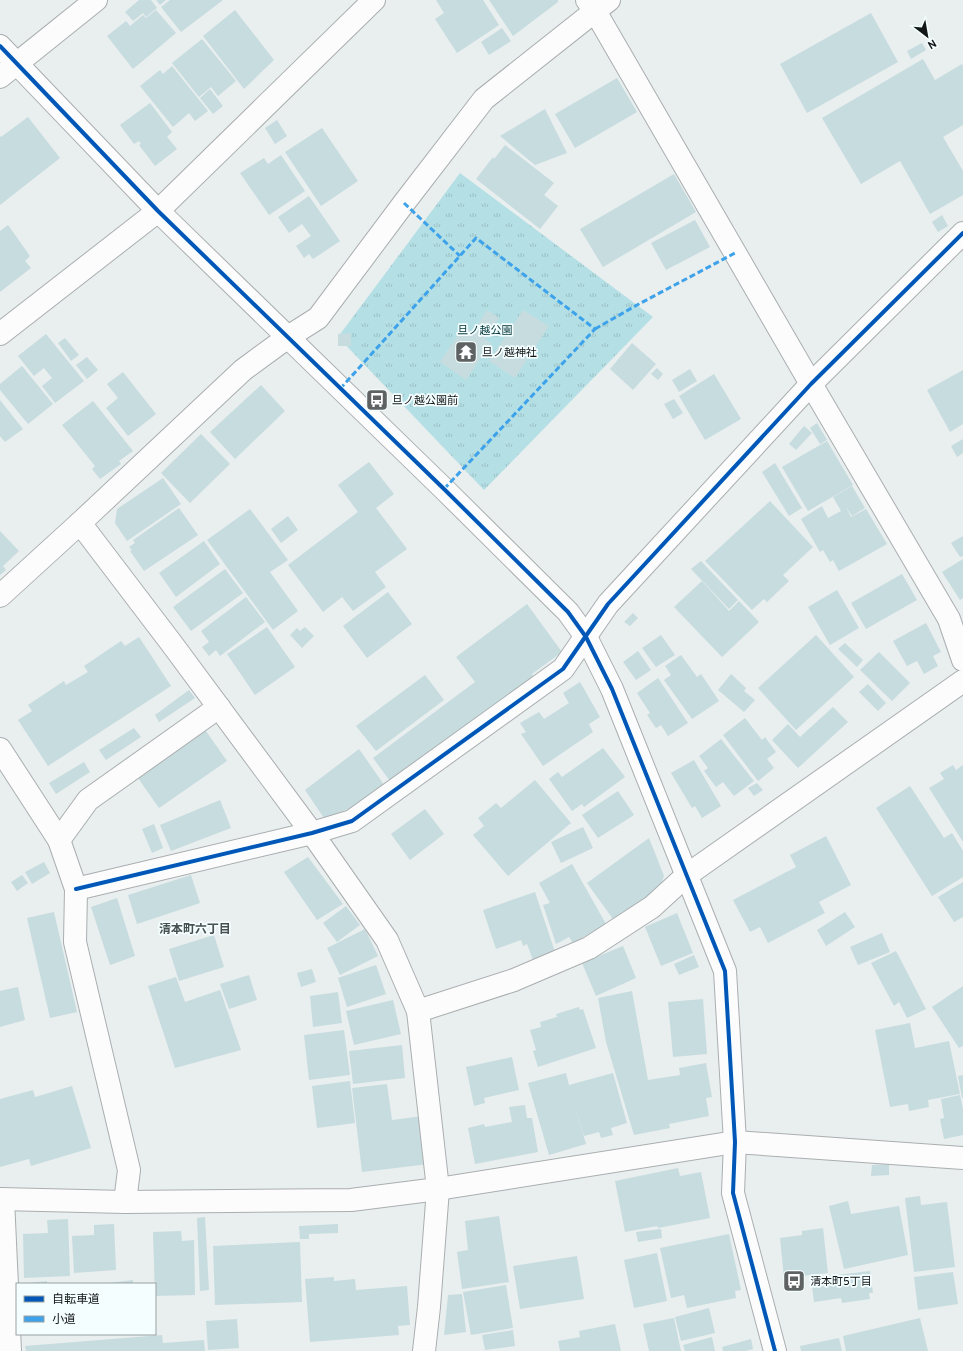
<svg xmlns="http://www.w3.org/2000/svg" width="963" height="1351" viewBox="0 0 963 1351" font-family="Overpass,'Noto Sans JP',sans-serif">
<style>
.park{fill:url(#park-tufts)}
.building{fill:#c7dcdf}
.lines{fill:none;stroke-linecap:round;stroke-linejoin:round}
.minor-casing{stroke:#aaaeaf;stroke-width:24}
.minor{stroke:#fcfcfd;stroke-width:22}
.quiet{stroke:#3da2ea;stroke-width:3;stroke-dasharray:6 3;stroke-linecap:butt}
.cycleway-casing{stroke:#f4feff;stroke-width:6}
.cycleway{stroke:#0057b8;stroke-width:4}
.labels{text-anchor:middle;stroke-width:3.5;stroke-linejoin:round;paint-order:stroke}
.park-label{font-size:11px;fill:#013438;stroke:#f4feff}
.poi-label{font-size:11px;fill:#131617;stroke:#f4feff;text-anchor:start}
.neighbourhood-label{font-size:12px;font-weight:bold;fill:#485152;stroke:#f4feff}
</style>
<defs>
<pattern id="park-tufts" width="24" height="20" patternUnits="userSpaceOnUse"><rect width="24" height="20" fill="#b4e0e5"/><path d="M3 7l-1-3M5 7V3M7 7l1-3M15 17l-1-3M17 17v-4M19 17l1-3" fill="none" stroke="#9abfc4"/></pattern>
</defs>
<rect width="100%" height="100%" fill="#e9eeef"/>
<path class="park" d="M460,173L653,317L484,490L338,337Z"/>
<g class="building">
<path d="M139,0H151L157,8L146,17L143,13L133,21L125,12Z"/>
<path d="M156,0H166L160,5Z"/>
<path d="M170,0H223L181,32L161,7Z"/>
<path d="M436,0H483L499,25L457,53L435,19L444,13Z"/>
<path d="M489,0H558V2L513,36Z"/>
<path d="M156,10L176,33L133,69L107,36L126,21L130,26L143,15L146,18Z"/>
<path d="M235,10L274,60L244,89L203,36Z"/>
<path d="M871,13L898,62L807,113L780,64Z"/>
<path d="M502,28L511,41L489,55L481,42Z"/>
<path d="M202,39L236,81L218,96L211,87L199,97L172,63Z"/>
<path d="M922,43L926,50L911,59L907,51Z"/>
<path d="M923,59L935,80L962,64L963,67V125L943,137L963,171V195L930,214L900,161L861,184L822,118Z"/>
<path d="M172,66L208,111L195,121L189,113L173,127L140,86L160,70L163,74Z"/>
<path d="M617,78L637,112L575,148L555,114Z"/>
<path d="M210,89L223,106L213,114L200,98Z"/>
<path d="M150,103L172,132L167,137L177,149L155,166L139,145L141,144L139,141L134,144L120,125Z"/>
<path d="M545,109L567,153L535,165L500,136Z"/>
<path d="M28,117L60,158L0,205V136L1,137Z"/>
<path d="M277,120L287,136L275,144L265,128Z"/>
<path d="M322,128L358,181L321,206L285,152Z"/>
<path d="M505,145L554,183L544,195L558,206L540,229L476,179L493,157L494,159Z"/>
<path d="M281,155L305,191L269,215L240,173L264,158L268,164Z"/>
<path d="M674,174L696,212L603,267L580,229Z"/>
<path d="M309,196L340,241L313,259L309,254L304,258L296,246L311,236L302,224L289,233L278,217Z"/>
<path d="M942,215L948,226L938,232L932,222Z"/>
<path d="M695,220L710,247L666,270L651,243Z"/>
<path d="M8,225L30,256L25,261L31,268L0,292V231Z"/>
<path d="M487,310L499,318L485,339L491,343L466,380L440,362L464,326L473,332Z"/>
<path d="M523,310L549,326L515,378L489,361Z"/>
<path d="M351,333V346H338V334Z"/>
<path d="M46,334L84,381L55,403L42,386L52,378L44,368L34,376L18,356Z"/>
<path d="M65,338L79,355L71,361L58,343Z"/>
<path d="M632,343L656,364L633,390L610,369Z"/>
<path d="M87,357L98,370L87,379L76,365Z"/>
<path d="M22,366L53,404L28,424L0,390V384Z"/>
<path d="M657,368L663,374L658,380L651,374Z"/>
<path d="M690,369L697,381L679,392L672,380Z"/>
<path d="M963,370V424L950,432L927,390Z"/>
<path d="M123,372L156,414L128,436L106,408L118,398L107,384Z"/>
<path d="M714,374L741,419L705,440L679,396Z"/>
<path d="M261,385L285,411L235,459L210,432Z"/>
<path d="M674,399L683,413L673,419L664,404Z"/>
<path d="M0,400L23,429L5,442L0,436Z"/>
<path d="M93,401L133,451L119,461L121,464L100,479L92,469L95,466L62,425Z"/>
<path d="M817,423L827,440L820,444L810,428Z"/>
<path d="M804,426L812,433L796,450L789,444Z"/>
<path d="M201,434L230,464L190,503L161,473Z"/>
<path d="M963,439V453L957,457L951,446Z"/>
<path d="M827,441L853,485L808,511L782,467Z"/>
<path d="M369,462L394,494L376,508L407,549L375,572L386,587L353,611L342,597L323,612L288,565L358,512L338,485Z"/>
<path d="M775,463L802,508L789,516L762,472Z"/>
<path d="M163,478L181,504L127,541L115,523L117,509Z"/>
<path d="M852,486L865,508L852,516L846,507L851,517L866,509L887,544L839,571L833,560L830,562L823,550L820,552L801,519L822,506L828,518L841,511L833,497Z"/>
<path d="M770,501L813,547L783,575L789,581L767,602L764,599L752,610L705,561Z"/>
<path d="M179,508L198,535L144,571L130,551L132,550L129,547L135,543L133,540Z"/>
<path d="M250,509L288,560L270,572L298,611L273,630L207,540Z"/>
<path d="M288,516L298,530L281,543L271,529Z"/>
<path d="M0,531L19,551L3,566L6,570L0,575Z"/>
<path d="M963,536V556L960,557L951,543Z"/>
<path d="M204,541L220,564L176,597L159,573Z"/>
<path d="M963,559V598L960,600L942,572Z"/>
<path d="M701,561L738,600L729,609L691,569Z"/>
<path d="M225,569L243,593L191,631L173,607Z"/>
<path d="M902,574L917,600L866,629L851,603Z"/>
<path d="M702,581L729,611L739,601L759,622L722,657L674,607Z"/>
<path d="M837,590L859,628L830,645L808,607Z"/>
<path d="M388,592L412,624L367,658L343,626Z"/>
<path d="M246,597L265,622L220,656L216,650L209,656L202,647L209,642L201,631Z"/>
<path d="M527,604L562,652L532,674L535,679L393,785L373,758L475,682L456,657Z"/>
<path d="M633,613L638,618L630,626L624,622Z"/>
<path d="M926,623L941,652L933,656L938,666L924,674L917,661L907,666L893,641Z"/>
<path d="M267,627L295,667L255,695L227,654Z"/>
<path d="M305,627L314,636L302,648L290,635L297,628L300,631Z"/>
<path d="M661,635L675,655L656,667L642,648Z"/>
<path d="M816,635L854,677L796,730L758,688Z"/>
<path d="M139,637L171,686L48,766L18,720L32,711L28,705L64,681L66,685L88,672L84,666L121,641L125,646Z"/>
<path d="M845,643L863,660L857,667L838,649Z"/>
<path d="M638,651L651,670L636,680L623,662Z"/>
<path d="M879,652L910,683L892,701L860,670Z"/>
<path d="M681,655L697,677L701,674L719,701L692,719L664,680L671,675L665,666Z"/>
<path d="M731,674L746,688L744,691L755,700L744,712L718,690Z"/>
<path d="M425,675L444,700L376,751L356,726Z"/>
<path d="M658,678L688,723L668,736L661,725L656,728L647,715L650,713L637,693Z"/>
<path d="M580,682L600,717L589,724L593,732L543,766L521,734L526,732L520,723L539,712L544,719L569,703L563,693Z"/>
<path d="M868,684L886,703L878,711L859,692Z"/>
<path d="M189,690L195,698L159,722L155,715Z"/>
<path d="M833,707L848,722L798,768L772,740L788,724L800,737Z"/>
<path d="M745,718L762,740L765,737L776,752L767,759L774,768L758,781L723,735Z"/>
<path d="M201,724L227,761L159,808L133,771Z"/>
<path d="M134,728L141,737L106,760L99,750Z"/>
<path d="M721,739L754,781L734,796L723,782L716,787L704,771L708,768L699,756Z"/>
<path d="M603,748L625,777L584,807L582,804L572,811L549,779L558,772L562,777Z"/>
<path d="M359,749L385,786L359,805L324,818L305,790Z"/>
<path d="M694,760L721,806L702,818L695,806L692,808L671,773Z"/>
<path d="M84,762L90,772L56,794L49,783Z"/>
<path d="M953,765L956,770L963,765V842L929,788L944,779L940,773Z"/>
<path d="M535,780L571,823L508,876L473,835L484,826L478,818L496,803L501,808Z"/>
<path d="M757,783L763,790L754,796L748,788Z"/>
<path d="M910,786L944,838L952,833L963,851V877L932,896L876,808Z"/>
<path d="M618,791L634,815L598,838L582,815Z"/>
<path d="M220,800L231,828L171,851L160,825Z"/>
<path d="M425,809L444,834L410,860L391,834Z"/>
<path d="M154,824L163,848L152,853L142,829Z"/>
<path d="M583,827L593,848L561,863L551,842Z"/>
<path d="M826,836L851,885L819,902L825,913L768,943L760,927L750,932L733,900L796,867L790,855Z"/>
<path d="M649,838L664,876L660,888L613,919L587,883Z"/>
<path d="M308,857L343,904L317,920L284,872Z"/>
<path d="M44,862L50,873L32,884L25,872Z"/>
<path d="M572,864L606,924L573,943L569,937L556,944L543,905L550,903L539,883Z"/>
<path d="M22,875L28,883L17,891L11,882Z"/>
<path d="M191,875L200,903L137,924L128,895Z"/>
<path d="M963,882V917L954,922L938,897Z"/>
<path d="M535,892L555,952L533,960L527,944L523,946L521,940L496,949L483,910Z"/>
<path d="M117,898L135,956L110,965L91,907Z"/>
<path d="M346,906L360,925L337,942L323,923Z"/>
<path d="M54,912L77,1012L50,1018L27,918Z"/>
<path d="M845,912L855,927L826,946L817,930Z"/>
<path d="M677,913L693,953L661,966L645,927Z"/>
<path d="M365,929L378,956L340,975L327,948Z"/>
<path d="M882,933L890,952L858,965L850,947Z"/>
<path d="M214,935L224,967L179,981L169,949Z"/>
<path d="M623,946L636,978L596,996L582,963Z"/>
<path d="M896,951L926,1009L907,1018L899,1002L894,1006L871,963Z"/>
<path d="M694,955L699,967L679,975L674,964Z"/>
<path d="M376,965L386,994L347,1007L338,978Z"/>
<path d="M312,969L316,982L301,987L297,973Z"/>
<path d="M249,975L257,1000L229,1009L220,984Z"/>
<path d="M176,977L185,1002L220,990L241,1050L175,1068L148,986Z"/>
<path d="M963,986V1046L959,1048L932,1007Z"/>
<path d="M18,987L25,1020L0,1027V991Z"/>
<path d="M632,991L648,1080L680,1075L679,1068L706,1063L712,1097L706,1098L709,1116L669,1124L670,1128L634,1135L606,1042L598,998Z"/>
<path d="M338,992L342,1023L313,1027L310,996Z"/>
<path d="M703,999L707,1054L673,1057L668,1002Z"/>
<path d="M393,1000L401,1034L354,1045L346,1011Z"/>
<path d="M579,1007L580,1010L583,1009L596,1048L538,1067L533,1051L536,1050L530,1030L541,1027L540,1022L557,1017L556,1014Z"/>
<path d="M910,1023L915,1048L949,1041L960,1094L928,1100L929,1107L909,1111L908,1104L890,1107L875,1030Z"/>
<path d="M344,1030L350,1075L309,1080L304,1035Z"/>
<path d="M402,1045L405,1078L353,1084L349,1051Z"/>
<path d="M512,1057L519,1090L484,1098L485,1103L474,1106L466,1067Z"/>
<path d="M566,1073L569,1085L613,1073L627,1123L611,1128L613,1135L601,1138L599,1132L584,1136L573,1100L586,1144L549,1155L528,1083Z"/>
<path d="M963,1075V1098H962L958,1076Z"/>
<path d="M350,1081L355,1123L317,1128L312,1086Z"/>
<path d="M387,1084L392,1120L423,1116L429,1164L362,1172L352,1088Z"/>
<path d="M72,1086L91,1148L31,1166L29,1159L0,1167V1099L33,1090L35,1097Z"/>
<path d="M960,1095L963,1109V1135L944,1139L940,1119L944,1118L941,1099Z"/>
<path d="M525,1105L527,1118H532L538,1152L475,1164L468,1128L484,1124L485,1127L512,1122L509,1107Z"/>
<path d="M889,1164V1175L871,1176L872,1165Z"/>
<path d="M678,1168L680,1176L701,1172L710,1218L658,1228L657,1226L625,1232L615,1181Z"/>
<path d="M920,1196L921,1205L947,1202L955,1267L914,1272L905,1198Z"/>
<path d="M848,1201L851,1214L899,1206L908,1255L844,1269L829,1206Z"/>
<path d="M499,1216L509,1282L462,1289L457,1252L468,1250L465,1221Z"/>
<path d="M205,1217L209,1290L200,1291L197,1218Z"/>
<path d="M68,1219L70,1276L24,1278L23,1234L48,1233L47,1220Z"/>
<path d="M114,1224L116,1270L74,1273L72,1236L94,1235V1225Z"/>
<path d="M338,1224V1233L309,1234V1239H300L299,1226Z"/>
<path d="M823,1228L828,1273L784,1278L780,1238L802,1235V1231Z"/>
<path d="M661,1229L662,1238L638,1242L636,1232Z"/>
<path d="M181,1231L182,1241L194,1240L195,1295L155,1296L153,1232Z"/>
<path d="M729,1234L741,1290L735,1291L736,1298L687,1308L684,1295L671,1298L660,1248Z"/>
<path d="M300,1242L302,1302L215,1305L213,1246Z"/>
<path d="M657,1253L667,1301L634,1308L624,1260Z"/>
<path d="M577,1256L584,1299L520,1309L513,1266Z"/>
<path d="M870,1271L873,1293H869L870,1299L842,1303L841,1298L814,1302L811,1278Z"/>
<path d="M953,1272L958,1304L918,1310L914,1277Z"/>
<path d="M334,1277V1281L355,1279L356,1290L407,1286L410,1325L398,1326L399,1335L310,1342L305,1279Z"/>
<path d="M133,1280V1284H108V1283Z"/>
<path d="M47,1281V1284H28V1283Z"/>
<path d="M506,1285L513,1328L471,1335L463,1292Z"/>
<path d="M462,1294L466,1332L444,1335L448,1295Z"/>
<path d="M709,1308L715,1333L681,1341L675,1317Z"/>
<path d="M674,1318L681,1351H649L643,1324Z"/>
<path d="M920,1318L928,1351H846L843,1336Z"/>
<path d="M237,1319L239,1348L208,1350L206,1321Z"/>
<path d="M615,1324L621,1351H560L558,1341L580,1337L579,1331Z"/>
<path d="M513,1330L515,1346L485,1350L482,1335Z"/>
<path d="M162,1335L163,1343L204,1340L205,1351H26L25,1346Z"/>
<path d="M712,1337L715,1351H685L683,1345Z"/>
<path d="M839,1338L842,1351H801L800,1346Z"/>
<path d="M751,1339L753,1349L746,1351H723L722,1347Z"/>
</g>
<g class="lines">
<g class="minor-casing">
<g id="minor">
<path d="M587,0L595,11L811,384L949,619L963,660"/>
<path d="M0,46L158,211L444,489L568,612L586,637L612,689L725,971L735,1142L733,1193L775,1351"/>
<path d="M0,77L96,0"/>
<path d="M0,334L158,211L374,0"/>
<path d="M80,523L172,644L312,833L387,940L418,1011L438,1189L429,1307L424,1351"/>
<path d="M0,596L80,523L243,370L288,337L318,318L404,203L484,99L609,0"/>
<path d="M0,749L59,840L76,889L75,942L129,1170L125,1202"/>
<path d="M59,840L88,800L219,707"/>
<path d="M76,889L312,833L352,821L563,669L608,604L811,384L963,233"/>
<path d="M418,1011L514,980L589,948L652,907L687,875L963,681"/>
<path d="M0,1199L125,1202L351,1200L438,1189L735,1142L963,1158"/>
<path d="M3,1199L10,1351"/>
</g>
</g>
<use href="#minor" class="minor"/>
<g class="quiet">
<path d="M404,203L460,256"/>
<path d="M595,329L637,305L735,253"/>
<path d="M340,389L476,238L595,329L444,489"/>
</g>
<g class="cycleway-casing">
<g id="cycleway">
<path d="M0,46L158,211L444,489L568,612L586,637L612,689L725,971L735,1142L733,1193L775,1351"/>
<path d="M76,889L312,833L352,821L563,669L608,604L811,384L963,233"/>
</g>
</g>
<use href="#cycleway" class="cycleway"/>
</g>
<defs>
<g id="temple-square" transform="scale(1.15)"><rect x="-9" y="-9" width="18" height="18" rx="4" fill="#5e6263" stroke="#f4feff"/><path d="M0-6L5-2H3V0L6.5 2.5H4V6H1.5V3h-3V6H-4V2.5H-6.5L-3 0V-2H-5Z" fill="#fff"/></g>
<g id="bus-square" transform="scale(1.15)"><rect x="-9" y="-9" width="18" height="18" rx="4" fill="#5e6263" stroke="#f4feff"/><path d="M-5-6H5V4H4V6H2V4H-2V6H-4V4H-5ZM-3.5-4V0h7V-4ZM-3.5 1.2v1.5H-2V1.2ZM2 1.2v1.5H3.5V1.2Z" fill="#fff"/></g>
</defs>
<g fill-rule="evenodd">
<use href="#temple-square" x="466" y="352"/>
<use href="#bus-square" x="377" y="400"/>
<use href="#bus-square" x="794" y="1281"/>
</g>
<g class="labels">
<g class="park-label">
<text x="485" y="334">旦ノ越公園</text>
</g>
<g class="poi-label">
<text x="482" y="356">旦ノ越神社</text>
<text x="392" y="404">旦ノ越公園前</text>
<text x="810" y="1285">清本町5丁目</text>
</g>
<g class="neighbourhood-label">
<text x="195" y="933">清本町六丁目</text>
</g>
</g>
<rect x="16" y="1283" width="140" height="52" fill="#f4feff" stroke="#9aa1a2"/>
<rect x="24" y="1296" width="20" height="6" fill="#0057b8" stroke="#9aa1a2"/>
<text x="52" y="1303" font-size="12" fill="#131617">自転車道</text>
<rect x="24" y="1316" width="20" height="6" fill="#3da2ea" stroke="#9aa1a2"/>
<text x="52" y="1323" font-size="12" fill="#131617">小道</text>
<g transform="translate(927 36) rotate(149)" stroke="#f4feff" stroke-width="3" paint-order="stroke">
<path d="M0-3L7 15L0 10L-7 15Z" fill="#131617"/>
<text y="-6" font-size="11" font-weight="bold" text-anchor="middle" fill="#131617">N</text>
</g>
</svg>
